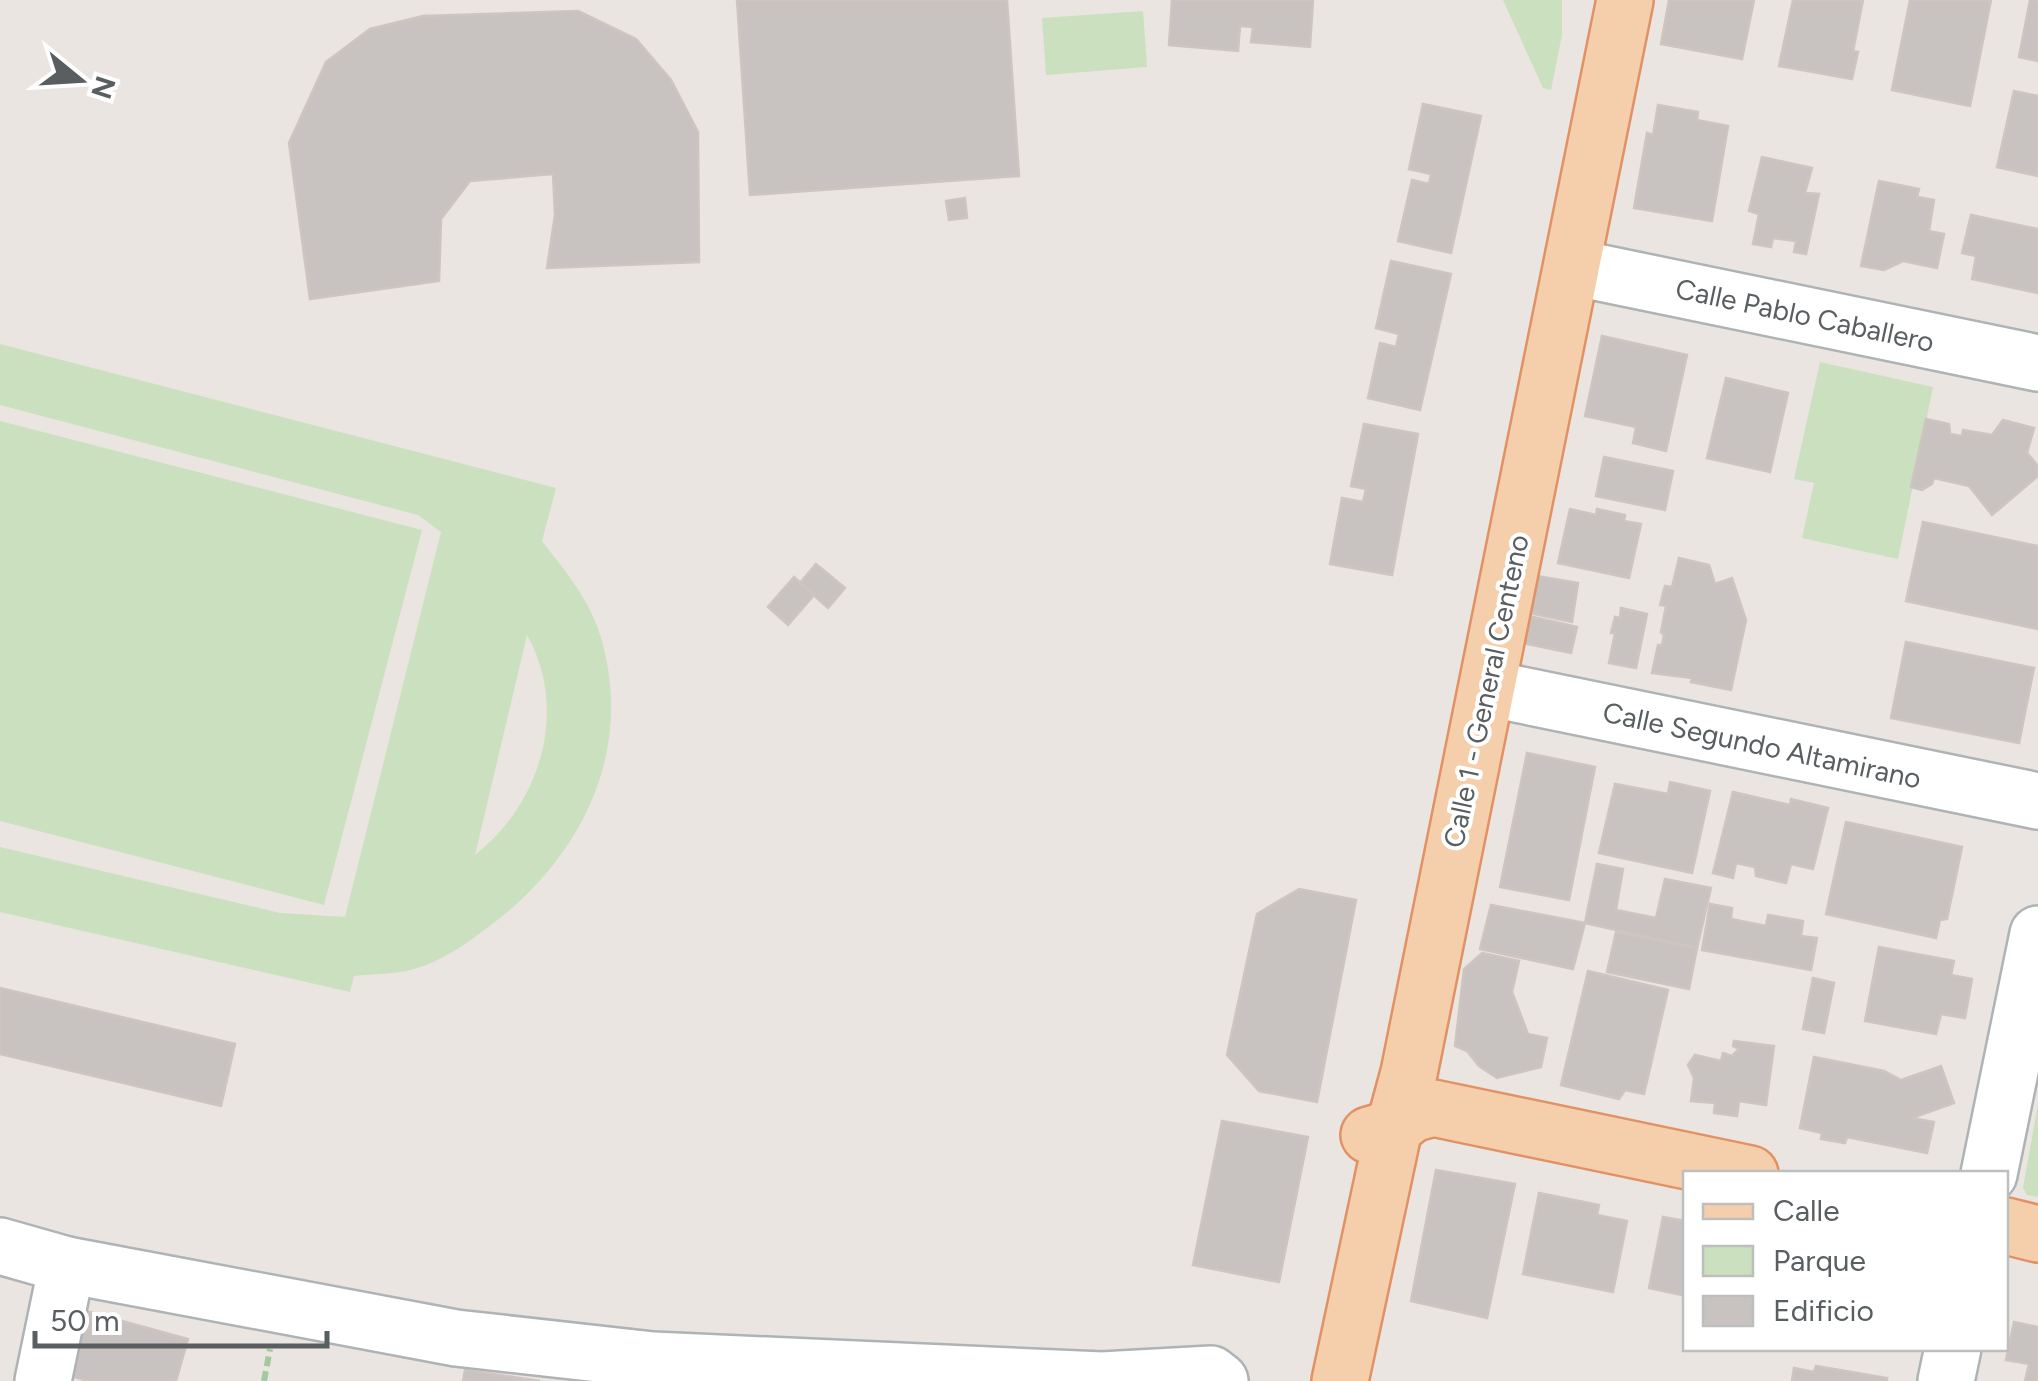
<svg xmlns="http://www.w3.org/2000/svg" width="2038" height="1381" viewBox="0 0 2038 1381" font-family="Figtree,sans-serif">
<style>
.green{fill:#cae0bf;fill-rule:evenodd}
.building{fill:#c8c2c0;stroke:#cec5c0;stroke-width:2.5}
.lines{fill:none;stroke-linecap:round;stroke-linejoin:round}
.minor-casing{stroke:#aeb3b5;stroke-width:60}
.major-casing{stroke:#e09264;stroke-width:60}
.path{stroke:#a3c9a0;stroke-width:6;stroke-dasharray:10 5;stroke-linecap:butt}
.minor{stroke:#fff;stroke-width:55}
.major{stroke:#f5cfab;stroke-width:55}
.labels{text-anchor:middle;stroke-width:8;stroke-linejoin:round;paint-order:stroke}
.street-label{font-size:28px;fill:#595e60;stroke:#fff}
</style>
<rect width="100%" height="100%" fill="#eae5e0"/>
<g class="green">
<path d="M1503,0H1562V35L1551,90L1543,88Z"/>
<path d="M1143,11L1147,67L1046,75L1042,18Z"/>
<path d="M0,344L556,488L542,541C565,571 591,601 601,638C635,753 580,860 487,928C466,944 440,962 414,969C396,974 373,974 354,976L350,992L0,912V847L280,913L345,917L441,532L418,515L0,405ZM527,635C569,709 541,804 475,855Z"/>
<path d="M1820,362L1933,387L1898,559L1802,538L1814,483L1794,479Z"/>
<path d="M0,421L422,530L324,905L0,821Z"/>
<path d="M2038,1104V1197L2027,1195L2023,1188Z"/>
</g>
<g class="building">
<path d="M737,0H1007L1019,176L750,195Z"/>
<path d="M1172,0H1313L1310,47L1251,42L1253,27L1240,26L1238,51L1169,45Z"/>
<path d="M1669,0H1754L1742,59L1661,44Z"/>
<path d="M1793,0H1863L1853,51L1858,52L1852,79L1779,66Z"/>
<path d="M1910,0H1991L1970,106L1892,90Z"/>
<path d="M2030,0H2038V61L2019,57Z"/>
<path d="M578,11L636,39L671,80L698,132L699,262L547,268L555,215L553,174L470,181L441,219L439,281L310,299L289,143L326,62L370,29L423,16Z"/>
<path d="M2014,91L2038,96V176L1997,167Z"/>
<path d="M1423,104L1481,116L1451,253L1398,241L1412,180L1429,184L1431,174L1409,169Z"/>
<path d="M1658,105L1698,112L1697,120L1728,126L1712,221L1634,208L1647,133L1653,135Z"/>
<path d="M1762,157L1812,168L1805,193L1819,194L1806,254L1794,252L1796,241L1773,238L1771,247L1753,244L1759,214L1749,211Z"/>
<path d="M1879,181L1919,189L1917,197L1934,200L1929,231L1944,234L1937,268L1903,261L1884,270L1861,266Z"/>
<path d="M965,198L967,218L949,220L946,201Z"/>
<path d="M1971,215L2038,229V293L1972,279L1976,256L1962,253Z"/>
<path d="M1391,261L1451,274L1420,410L1368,398L1380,343L1396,347L1399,334L1376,328Z"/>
<path d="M1602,336L1687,355L1666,451L1633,443L1636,427L1585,416Z"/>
<path d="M1726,378L1788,393L1770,472L1707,458Z"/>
<path d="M1926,419L1949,424L1950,434L1962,436L1963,430L1992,435L2003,420L2034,428L2027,453L2038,466V476L1992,515L1969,486L1934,478L1932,484L1922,490L1911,487Z"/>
<path d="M1364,424L1418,434L1392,575L1330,564L1342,498L1363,502L1366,489L1351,486Z"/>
<path d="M1604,457L1673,471L1665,510L1596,496Z"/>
<path d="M1570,509L1596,515L1597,509L1625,515L1624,521L1641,524L1629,578L1558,563Z"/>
<path d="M1923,522L2038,546V629L1906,601Z"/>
<path d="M1679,558L1709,565L1715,584L1732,578L1746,620L1731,690L1691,682L1692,678L1652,673L1658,645H1662L1664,635L1661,632L1666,606L1660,605L1665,586L1672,587Z"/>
<path d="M816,564L845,588L828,608L800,583Z"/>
<path d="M1537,576L1578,583L1572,622L1530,613Z"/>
<path d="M794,577L814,595L788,625L768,607Z"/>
<path d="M1621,608L1647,614L1636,668L1609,663L1615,633H1611L1615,617L1620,618Z"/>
<path d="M1529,616L1577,627L1571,653L1523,643Z"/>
<path d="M1906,642L2034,668L2019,743L1891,718Z"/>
<path d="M1527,753L1595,767L1569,900L1500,887Z"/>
<path d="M1670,782L1710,791L1692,873L1599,853L1615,784L1668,794Z"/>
<path d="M1733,792L1790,805L1791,799L1828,808L1813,869L1791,864L1786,883L1756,876L1755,867L1736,863L1733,878L1713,873Z"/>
<path d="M1846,822L1962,847L1947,919L1940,920L1936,938L1826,914Z"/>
<path d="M1597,864L1623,869L1616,910L1656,918L1665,879L1711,888L1697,948L1585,923Z"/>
<path d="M1299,889L1356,900L1317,1102L1259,1091L1227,1055L1257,914Z"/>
<path d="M1710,904L1732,908L1731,919L1766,926L1768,915L1803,921L1801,936L1817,938L1811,970L1702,950Z"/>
<path d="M1491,905L1585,923L1573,969L1480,949Z"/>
<path d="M1616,932L1697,948L1689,989L1607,972Z"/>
<path d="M1879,947L1954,961L1951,975L1972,979L1965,1018L1941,1014L1936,1034L1865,1021Z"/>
<path d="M1482,953L1519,961L1512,992L1528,1034L1547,1038L1541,1067L1497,1078L1479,1066L1467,1051L1455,1046L1464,969Z"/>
<path d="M1588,971L1668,990L1644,1094L1625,1090L1619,1099L1561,1085Z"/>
<path d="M1813,978L1834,983L1824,1033L1803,1029Z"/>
<path d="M0,988L235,1044L221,1106L0,1054Z"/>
<path d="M1734,1041L1774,1046L1766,1105L1739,1101L1737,1116L1714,1113L1715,1103L1691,1101L1694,1078L1688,1065L1695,1055L1721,1061L1723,1053L1732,1056L1739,1049L1733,1046Z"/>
<path d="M1814,1057L1884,1071L1901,1080L1941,1066L1954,1103L1912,1118L1934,1122L1927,1153L1847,1137L1845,1143L1821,1139L1822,1133L1800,1128Z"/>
<path d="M1222,1121L1308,1137L1279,1282L1193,1265Z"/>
<path d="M1436,1170L1515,1184L1487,1318L1411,1301Z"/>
<path d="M1539,1193L1599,1205L1597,1215L1627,1221L1613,1292L1523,1274Z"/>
<path d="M1663,1217L1686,1221V1296L1649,1288Z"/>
<path d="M86,1311L188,1339L176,1381H88L54,1371L78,1340Z"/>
<path d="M2014,1322L2038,1327V1381H2025L2029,1364L2006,1360Z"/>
<path d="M1816,1366L1887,1378V1381H1792L1794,1368L1814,1372Z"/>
<path d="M465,1370L540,1381H463Z"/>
</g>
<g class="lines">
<g class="minor-casing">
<g id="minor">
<path d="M1572,267L2038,363"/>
<path d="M1487,688L2038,801"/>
<path d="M1989,1174L2038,934"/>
<path d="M0,1246L67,1265L456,1338L653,1360L1102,1380L1211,1374L1220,1381"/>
<path d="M43,1381L67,1265"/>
<path d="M1946,1381L1953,1348"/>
</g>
</g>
<g class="major-casing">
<g id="major">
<path d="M1369,1135L1394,1128L1412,1114L1433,1108L1750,1174"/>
<path d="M2006,1226L2038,1234"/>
<path d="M1340,1381L1394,1128L1409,1073L1625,0"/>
</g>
</g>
<path class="path" d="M264,1381L270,1349"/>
<use href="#minor" class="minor"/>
<use href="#major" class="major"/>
</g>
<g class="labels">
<g class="street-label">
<text transform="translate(1805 315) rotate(12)" y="10">Calle Pablo Caballero</text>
<text transform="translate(1486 691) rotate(-78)" y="10">Calle 1 - General Centeno</text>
<text transform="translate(1762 745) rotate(12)" y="10">Calle Segundo Altamirano</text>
</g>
</g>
<rect x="1683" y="1171" width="325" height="180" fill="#ffffff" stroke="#bdbfbf" stroke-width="2.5"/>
<rect x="1703" y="1204" width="50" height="15" fill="#f5cfab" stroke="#bdbfbf" stroke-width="2.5"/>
<text x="1773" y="1221" font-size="30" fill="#595e60">Calle</text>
<rect x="1703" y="1246" width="50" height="30" fill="#cae0bf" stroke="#bdbfbf" stroke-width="2.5"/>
<text x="1773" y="1271" font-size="30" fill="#595e60">Parque</text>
<rect x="1703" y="1296" width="50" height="30" fill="#c8c2c0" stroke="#bdbfbf" stroke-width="2.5"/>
<text x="1773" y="1321" font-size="30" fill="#595e60">Edificio</text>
<g transform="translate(80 80) rotate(108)" stroke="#ffffff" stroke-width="8" paint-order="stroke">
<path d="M0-8L18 38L0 25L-18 38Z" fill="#595e60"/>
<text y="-15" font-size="28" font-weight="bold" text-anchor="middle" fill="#595e60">N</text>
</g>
<path d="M35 1331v15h292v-15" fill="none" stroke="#595e60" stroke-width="5"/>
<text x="50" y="1331" font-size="30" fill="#595e60" stroke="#ffffff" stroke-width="8" paint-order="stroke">50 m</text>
</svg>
